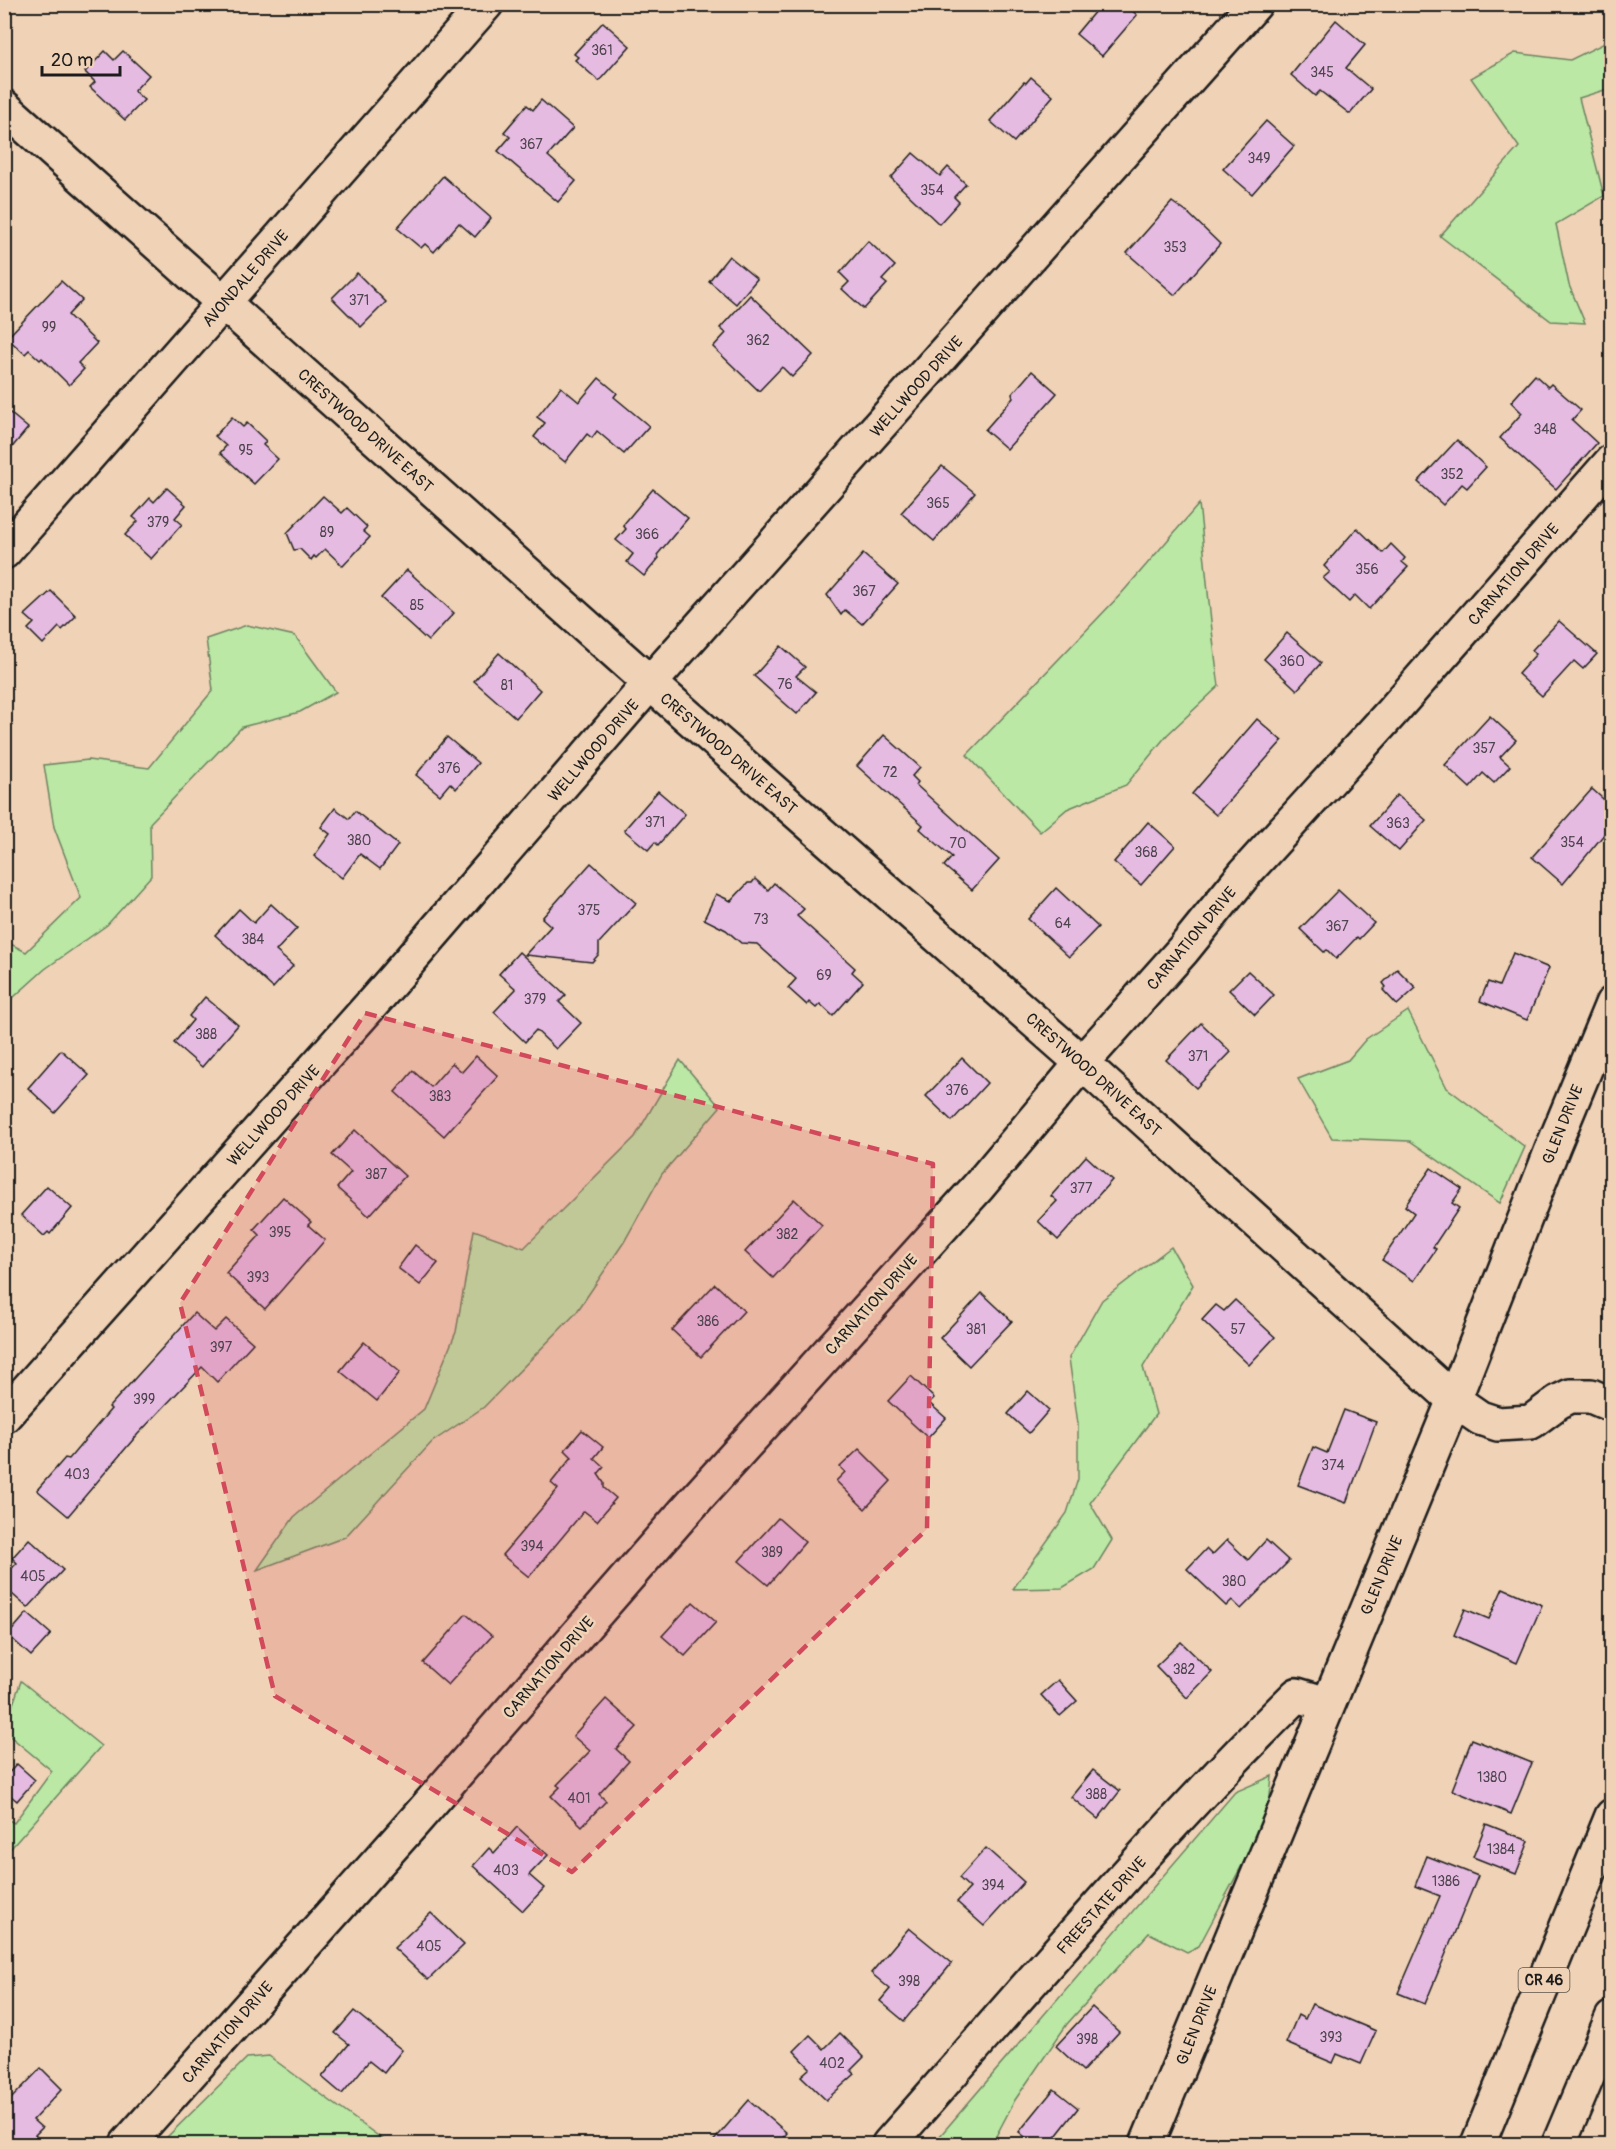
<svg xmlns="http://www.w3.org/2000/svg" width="1616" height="2149" viewBox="0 0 1616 2149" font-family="Pangolin,sans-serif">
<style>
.green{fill:#bbe8a5;stroke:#6c8260;stroke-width:1.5}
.building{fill:#e6bbe2;stroke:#1c1c1c;stroke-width:1.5}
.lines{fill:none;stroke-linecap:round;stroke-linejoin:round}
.minor-casing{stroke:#1c1c1c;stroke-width:38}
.highway-casing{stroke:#1c1c1c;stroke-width:38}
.minor{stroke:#f0d2b6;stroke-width:33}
.highway{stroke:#f0d2b6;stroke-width:33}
.marked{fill:#d1495b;fill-opacity:0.2;stroke:#d1495b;stroke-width:4.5;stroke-dasharray:12 8;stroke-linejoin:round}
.labels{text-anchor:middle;stroke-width:5;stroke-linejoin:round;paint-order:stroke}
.number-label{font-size:14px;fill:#4e444e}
.shield{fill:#f0d2b6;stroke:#5c534a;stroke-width:1.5}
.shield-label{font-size:15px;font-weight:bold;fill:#1c1c1c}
.street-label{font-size:16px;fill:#1c1c1c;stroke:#f0d2b6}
</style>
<rect width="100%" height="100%" fill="#f0d2b6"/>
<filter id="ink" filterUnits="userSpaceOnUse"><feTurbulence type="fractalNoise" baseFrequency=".0167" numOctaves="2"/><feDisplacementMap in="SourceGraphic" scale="12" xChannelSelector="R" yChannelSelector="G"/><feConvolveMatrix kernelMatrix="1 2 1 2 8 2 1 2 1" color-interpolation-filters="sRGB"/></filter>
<g filter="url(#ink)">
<g class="green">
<path d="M1611,33V88L1579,98L1604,196L1556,224L1569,285L1585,323L1551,321L1440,236L1519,147L1471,78L1515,53L1570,60L1603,44Z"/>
<path d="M1199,504C1206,565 1210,625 1219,686L1167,735L1126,785L1067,809L1040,832L967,755L1121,594Z"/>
<path d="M247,625L295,636L336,692L300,712L242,727L150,823L151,876L107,925L45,969L5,1005V941L26,952L81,898L54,827L44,765L88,760L149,768L213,690L206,639Z"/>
<path d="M1408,1011L1447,1088L1525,1147L1500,1203L1410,1141L1332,1138L1298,1079L1348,1060L1366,1039Z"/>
<path d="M680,1060L720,1107L662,1174L624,1242L576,1313L484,1407L432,1442L345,1537L257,1570L294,1517L424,1409L456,1332L474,1230L524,1248L635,1137Z"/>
<path d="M1171,1247L1193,1285L1143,1367L1156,1414L1090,1503L1112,1540L1094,1569L1062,1588L1013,1589L1067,1513L1078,1479V1424L1069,1358L1102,1300Z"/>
<path d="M21,1681L101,1746L5,1855V1818L14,1823L52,1771L5,1732V1727Z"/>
<path d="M1272,1776L1268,1816L1199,1946L1187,1952L1149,1933L1067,2024L1015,2100L994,2140L998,2144H933L1235,1792Z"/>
<path d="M269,2056L389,2144H160L247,2058Z"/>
</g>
<g class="building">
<path d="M1101,4H1125L1137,15L1102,56L1076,34Z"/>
<path d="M1336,20L1365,45L1346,68L1371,89L1350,114L1320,91L1315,96L1291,75Z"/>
<path d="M603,22L630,46L599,81L575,60L578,57L574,54Z"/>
<path d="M105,51L114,60L123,51L149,75L134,91L144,100L125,120L90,87L95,82L85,72Z"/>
<path d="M1031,77L1053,96L1014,142L990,121L1024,82L1026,83Z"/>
<path d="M541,100L573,128L548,156L576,181L558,202L498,151L510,137L504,132L527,105L533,110Z"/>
<path d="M1266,121L1294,146L1252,194L1223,169Z"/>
<path d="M913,153L940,176L948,167L966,184L954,197L959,202L939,224L891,178Z"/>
<path d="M443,176L491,218L475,237L459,223L434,252L425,244L421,248L397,228Z"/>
<path d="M1172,202L1189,214L1220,244L1175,295L1127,253Z"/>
<path d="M868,241L895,266L882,280L887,284L864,309L842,289L849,282L840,273Z"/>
<path d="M729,256L757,279L736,304L709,281Z"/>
<path d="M357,273L386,302L361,327L332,298Z"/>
<path d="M61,281L82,300L68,315L97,343L78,363L84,369L69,385L42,358L40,360L29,350L25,354L7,338Z"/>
<path d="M750,295L813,355L792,377L782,367L759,391L713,347L726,333L720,328Z"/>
<path d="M1032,371L1057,393L1007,449L985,430L1013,398L1012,394Z"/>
<path d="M1535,375L1548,387L1551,384L1581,410L1572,420L1597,443L1556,489L1500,438L1522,413L1511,402Z"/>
<path d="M599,378L617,393L614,397L649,426L624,454L597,431L592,438L587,434L565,462L534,437L545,423L537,417L561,387L579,402Z"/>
<path d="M4,408L28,428L4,457Z"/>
<path d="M232,417L243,427L247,423L266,441L263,445L278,459L254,484L220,453L226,446L215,436Z"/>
<path d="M1457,440L1486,467L1467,488L1462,484L1443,505L1418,482Z"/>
<path d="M942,466L975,493L934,541L901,513Z"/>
<path d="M167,488L186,505L175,518L182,524L151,559L125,535L138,521L133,517L150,498L154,502Z"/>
<path d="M653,489L688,518L657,555L659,558L644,576L627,562L633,554L616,540L626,529L623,525Z"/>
<path d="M323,496L342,513L347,508L367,527L363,531L370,537L343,566L325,549L316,558L314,556L311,560L300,549L294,550L287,533Z"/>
<path d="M1357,528L1383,553L1391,544L1405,558L1402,562L1408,567L1369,609L1355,595L1349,602L1323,578L1330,572L1324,566Z"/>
<path d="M863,554L898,584L862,624L845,610L841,615L827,595Z"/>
<path d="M407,570L454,613L428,641L381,598Z"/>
<path d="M51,591L76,616L62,630L59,627L43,644L28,629L34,623L25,615Z"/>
<path d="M1559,621L1597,654L1583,669L1574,661L1542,696L1518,674L1536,654L1532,650Z"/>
<path d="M1287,633L1321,663L1297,690L1264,659Z"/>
<path d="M781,646L805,667L796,676L816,692L797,714L754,676Z"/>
<path d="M499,653L540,690L516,718L474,681Z"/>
<path d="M1490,716L1516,740L1500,757L1510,766L1494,783L1483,773L1470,788L1445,765Z"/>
<path d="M1257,719L1282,741L1216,815L1192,794Z"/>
<path d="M884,735L920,767L912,776L918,782L916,785L999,860L972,890L944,866L952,857L920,829L923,825L857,766Z"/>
<path d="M447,737L478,763L456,789L450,783L440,795L416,775Z"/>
<path d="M1592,789L1611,806V826L1563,884L1532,857Z"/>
<path d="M658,791L685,814L658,845L655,842L648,850L624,830Z"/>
<path d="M1397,795L1426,820L1399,851L1370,826Z"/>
<path d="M335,808L349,819L355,811L398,845L380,869L360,854L342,878L314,856L330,834L321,827Z"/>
<path d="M1148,822L1175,846L1141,885L1114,862Z"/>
<path d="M591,863L636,903L599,943V954L592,962L525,955L551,926L542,918Z"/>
<path d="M755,879L768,890L774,883L804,909L797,916L855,968L852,972L863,982L833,1016L820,1004L816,1008L809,1002L807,1005L788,988L796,979L757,944L741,943L726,930L704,919L716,894L731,901L748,883H752Z"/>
<path d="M1056,888L1098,927L1069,957L1028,919Z"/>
<path d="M1338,890L1374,923L1359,939L1357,937L1336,959L1327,950L1324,952L1300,929Z"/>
<path d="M271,904L297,928L276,951L293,966L273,988L215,935L239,909L254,923Z"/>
<path d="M519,952L566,995L559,1002L581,1023L556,1049L536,1030L525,1042L494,1012L516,989L499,974Z"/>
<path d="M1513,953L1549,968L1527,1020L1480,1001L1488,982L1499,986Z"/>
<path d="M1397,969L1416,988L1397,1005L1383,990L1386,987L1383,983Z"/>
<path d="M1248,971L1274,995L1255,1015L1229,990Z"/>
<path d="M205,997L238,1025L202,1067L174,1043L193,1020L189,1016Z"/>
<path d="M1201,1023L1231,1052L1196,1088L1166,1060Z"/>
<path d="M61,1050L89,1075L55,1113L28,1088Z"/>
<path d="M476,1056L498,1076L444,1136L395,1092L413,1071L431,1087L452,1063L462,1072Z"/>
<path d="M962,1058L987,1083L952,1121L926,1096Z"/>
<path d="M355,1130L405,1176L369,1216L337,1188L351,1172L332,1155Z"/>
<path d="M1086,1156L1112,1180L1058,1240L1038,1221L1057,1201L1051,1196Z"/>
<path d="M1431,1168L1462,1189L1452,1203L1459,1208L1433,1247L1436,1249L1414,1281L1382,1260L1414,1213L1405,1206Z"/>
<path d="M47,1186L72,1208L50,1234L48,1232L44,1236L21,1215Z"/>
<path d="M283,1197L311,1222L308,1225L325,1240L265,1309L226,1273L260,1235L254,1229Z"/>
<path d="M794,1199L822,1225L773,1278L745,1252Z"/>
<path d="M415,1245L438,1263L420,1285L398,1268Z"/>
<path d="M715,1284L744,1311L701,1357L672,1330Z"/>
<path d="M982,1293L1012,1321L969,1366L940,1338Z"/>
<path d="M1235,1300L1275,1337L1249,1365L1202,1320L1216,1305L1224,1311Z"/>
<path d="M194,1313L214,1331L226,1319L253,1343L217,1382L202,1367L138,1434L68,1516L37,1490L65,1458L69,1459L111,1409L109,1407Z"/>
<path d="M364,1342L400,1372L377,1401L340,1371Z"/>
<path d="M911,1376L934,1398L929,1403L946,1418L928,1438L888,1401Z"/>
<path d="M1028,1391L1049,1410L1029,1433L1008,1414Z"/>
<path d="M1344,1410L1376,1422L1346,1503L1298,1485L1313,1447L1327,1453Z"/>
<path d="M582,1430L603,1447L594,1458L604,1467L598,1474L604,1483V1488L616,1498L597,1521L584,1511L529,1577L502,1555L558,1489L551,1483L572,1457L565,1450Z"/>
<path d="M859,1449L891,1481L865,1509L836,1481L845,1472L840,1467Z"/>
<path d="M778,1518L805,1542L768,1585L739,1561Z"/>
<path d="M29,1539L63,1570L28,1608L4,1587V1576L17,1563L12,1558Z"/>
<path d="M1227,1540L1248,1560L1266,1540L1289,1561L1241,1609L1232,1600L1226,1606L1187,1569L1206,1549L1212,1555Z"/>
<path d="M1503,1588L1542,1605L1517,1663L1454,1635L1465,1609L1489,1619Z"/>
<path d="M693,1602L716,1622L685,1656L662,1636Z"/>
<path d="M27,1613L51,1634L31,1656L8,1635Z"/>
<path d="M466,1614L492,1636L448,1685L423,1663Z"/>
<path d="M1181,1642L1212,1672L1187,1698L1156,1666Z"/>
<path d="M1058,1680L1077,1701L1060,1716L1041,1695Z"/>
<path d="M606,1699L637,1727L616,1749L629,1761L599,1794L606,1801L582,1826L551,1796L560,1787L557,1785L590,1751L573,1736Z"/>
<path d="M1472,1739L1532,1763L1511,1814L1452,1790Z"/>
<path d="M17,1764L35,1780L17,1801L4,1790V1778Z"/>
<path d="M1093,1770L1120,1791L1098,1819L1071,1797Z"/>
<path d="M1486,1824L1529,1841L1516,1874L1473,1857Z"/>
<path d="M517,1827L548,1855L529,1875L544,1888L523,1911L473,1866L489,1848L494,1853Z"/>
<path d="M986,1848L1024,1882L984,1926L957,1902L970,1888L959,1878Z"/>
<path d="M1427,1856L1478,1876L1425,2004L1398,1993L1440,1896L1415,1886Z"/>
<path d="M431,1913L464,1945L428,1980L394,1948Z"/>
<path d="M909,1928L952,1963L904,2021L880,2001L890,1989L871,1973Z"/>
<path d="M1312,2004L1376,2031L1361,2064L1337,2054L1333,2063L1286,2043L1298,2015L1305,2019Z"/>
<path d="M1092,2007L1119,2032L1083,2071L1056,2046Z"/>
<path d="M354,2011L402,2050L384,2073L369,2061L342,2094L322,2077L349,2044L335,2033Z"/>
<path d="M840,2033L864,2057L851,2070L855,2074L826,2100L801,2076L810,2068L794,2051L810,2035L824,2049Z"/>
<path d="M41,2068L62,2089L33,2120L42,2128L35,2135L44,2145H4V2106Z"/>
<path d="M1054,2089L1078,2108L1049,2145H1035L1019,2132Z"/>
<path d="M749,2100L787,2133L777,2145H710Z"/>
</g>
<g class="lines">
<g class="minor-casing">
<g id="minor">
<path d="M4,107L650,683L1082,1063L1454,1400L1480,1418L1498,1424L1531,1422L1558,1402L1570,1396H1591L1612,1405"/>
<path d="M4,552L486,4"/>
<path d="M4,1416L379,996L650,683L1255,4"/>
<path d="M127,2144L413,1823L688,1508L978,1187L1082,1063L1183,950L1246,872L1391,713L1612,461"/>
<path d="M889,2144C1023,1993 1153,1837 1297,1695L1327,1704"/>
<path d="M1147,2144L1454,1400L1553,1147L1612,1004"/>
</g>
</g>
<g class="highway-casing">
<g id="highway">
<path d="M1478,2144L1612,1816"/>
<path d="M1559,2144L1612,2018"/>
</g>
</g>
<use href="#minor" class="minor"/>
<use href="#highway" class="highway"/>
</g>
</g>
<path class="marked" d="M365,1013L933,1164L927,1529L572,1872L275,1696L180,1303Z"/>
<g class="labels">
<g class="number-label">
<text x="602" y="55">361</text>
<text x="1322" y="77">345</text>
<text x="531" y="149">367</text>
<text x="1259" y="163">349</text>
<text x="932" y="195">354</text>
<text x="1175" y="252">353</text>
<text x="359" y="305">371</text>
<text x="49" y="332">99</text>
<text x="758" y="345">362</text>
<text x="1545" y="434">348</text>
<text x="246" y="455">95</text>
<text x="1452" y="479">352</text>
<text x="938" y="508">365</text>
<text x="158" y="527">379</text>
<text x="327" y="537">89</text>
<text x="647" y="539">366</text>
<text x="1367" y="574">356</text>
<text x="864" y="596">367</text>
<text x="417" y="610">85</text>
<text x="1292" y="666">360</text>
<text x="785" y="689">76</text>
<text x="507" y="690">81</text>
<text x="1484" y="753">357</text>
<text x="449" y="773">376</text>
<text x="890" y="777">72</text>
<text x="655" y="827">371</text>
<text x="1398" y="828">363</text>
<text x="359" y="845">380</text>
<text x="1572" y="847">354</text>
<text x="958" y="848">70</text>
<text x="1146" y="857">368</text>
<text x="589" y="915">375</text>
<text x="761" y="924">73</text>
<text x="1063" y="928">64</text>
<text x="1337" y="931">367</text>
<text x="253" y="944">384</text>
<text x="824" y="980">69</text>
<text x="535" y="1004">379</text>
<text x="206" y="1039">388</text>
<text x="1198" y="1061">371</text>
<text x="957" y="1095">376</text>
<text x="440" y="1101">383</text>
<text x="376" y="1179">387</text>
<text x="1081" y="1193">377</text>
<text x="280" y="1237">395</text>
<text x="787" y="1239">382</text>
<text x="258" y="1282">393</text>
<text x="708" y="1326">386</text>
<text x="976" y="1334">381</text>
<text x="1238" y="1334">57</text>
<text x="221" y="1352">397</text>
<text x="144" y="1404">399</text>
<text x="1333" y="1470">374</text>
<text x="77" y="1479">403</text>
<text x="532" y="1551">394</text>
<text x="772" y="1557">389</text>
<text x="33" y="1581">405</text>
<text x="1234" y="1586">380</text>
<text x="1184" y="1674">382</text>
<text x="1492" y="1782">1380</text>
<text x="1096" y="1799">388</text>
<text x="579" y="1803">401</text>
<text x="1501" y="1854">1384</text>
<text x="506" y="1875">403</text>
<text x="1446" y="1886">1386</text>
<text x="993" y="1890">394</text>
<text x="429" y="1951">405</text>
<text x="909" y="1986">398</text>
<text x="1331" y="2042">393</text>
<text x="1087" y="2044">398</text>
<text x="832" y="2068">402</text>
</g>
<rect class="shield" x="1518.5" y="1968" width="51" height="24" rx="4.5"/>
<g class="shield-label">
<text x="1544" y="1985">CR 46</text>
</g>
<g class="street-label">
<text transform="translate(245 278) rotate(-49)" y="6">AVONDALE DRIVE</text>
<text transform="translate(916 386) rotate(-48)" y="6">WELLWOOD DRIVE</text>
<text transform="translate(366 430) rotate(42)" y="6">CRESTWOOD DRIVE EAST</text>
<text transform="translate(1513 574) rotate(-49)" y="6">CARNATION DRIVE</text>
<text transform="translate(593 750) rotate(-49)" y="6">WELLWOOD DRIVE</text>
<text transform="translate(729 753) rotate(41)" y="6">CRESTWOOD DRIVE EAST</text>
<text transform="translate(1191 938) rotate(-50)" y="6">CARNATION DRIVE</text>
<text transform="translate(1094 1074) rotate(42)" y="6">CRESTWOOD DRIVE EAST</text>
<text transform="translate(273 1115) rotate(-48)" y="6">WELLWOOD DRIVE</text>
<text transform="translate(1562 1124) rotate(-68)" y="6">GLEN DRIVE</text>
<text transform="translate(871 1304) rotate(-48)" y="6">CARNATION DRIVE</text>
<text transform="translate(1381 1575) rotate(-67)" y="6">GLEN DRIVE</text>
<text transform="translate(548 1667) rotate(-49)" y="6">CARNATION DRIVE</text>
<text transform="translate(1101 1905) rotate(-48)" y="6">FREESTATE DRIVE</text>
<text transform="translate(1196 2025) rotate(-68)" y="6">GLEN DRIVE</text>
<text transform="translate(227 2032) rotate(-49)" y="6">CARNATION DRIVE</text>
</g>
</g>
<rect width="1616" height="2149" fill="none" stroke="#f0d2b6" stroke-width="24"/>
<rect x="12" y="12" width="1592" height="2125" fill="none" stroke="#1c1c1c" stroke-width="2" filter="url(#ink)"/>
<path d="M42 66v9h78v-9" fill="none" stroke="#1c1c1c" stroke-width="3"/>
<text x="51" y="66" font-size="18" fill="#1c1c1c" stroke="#f0d2b6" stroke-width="4.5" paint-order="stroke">20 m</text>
</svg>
